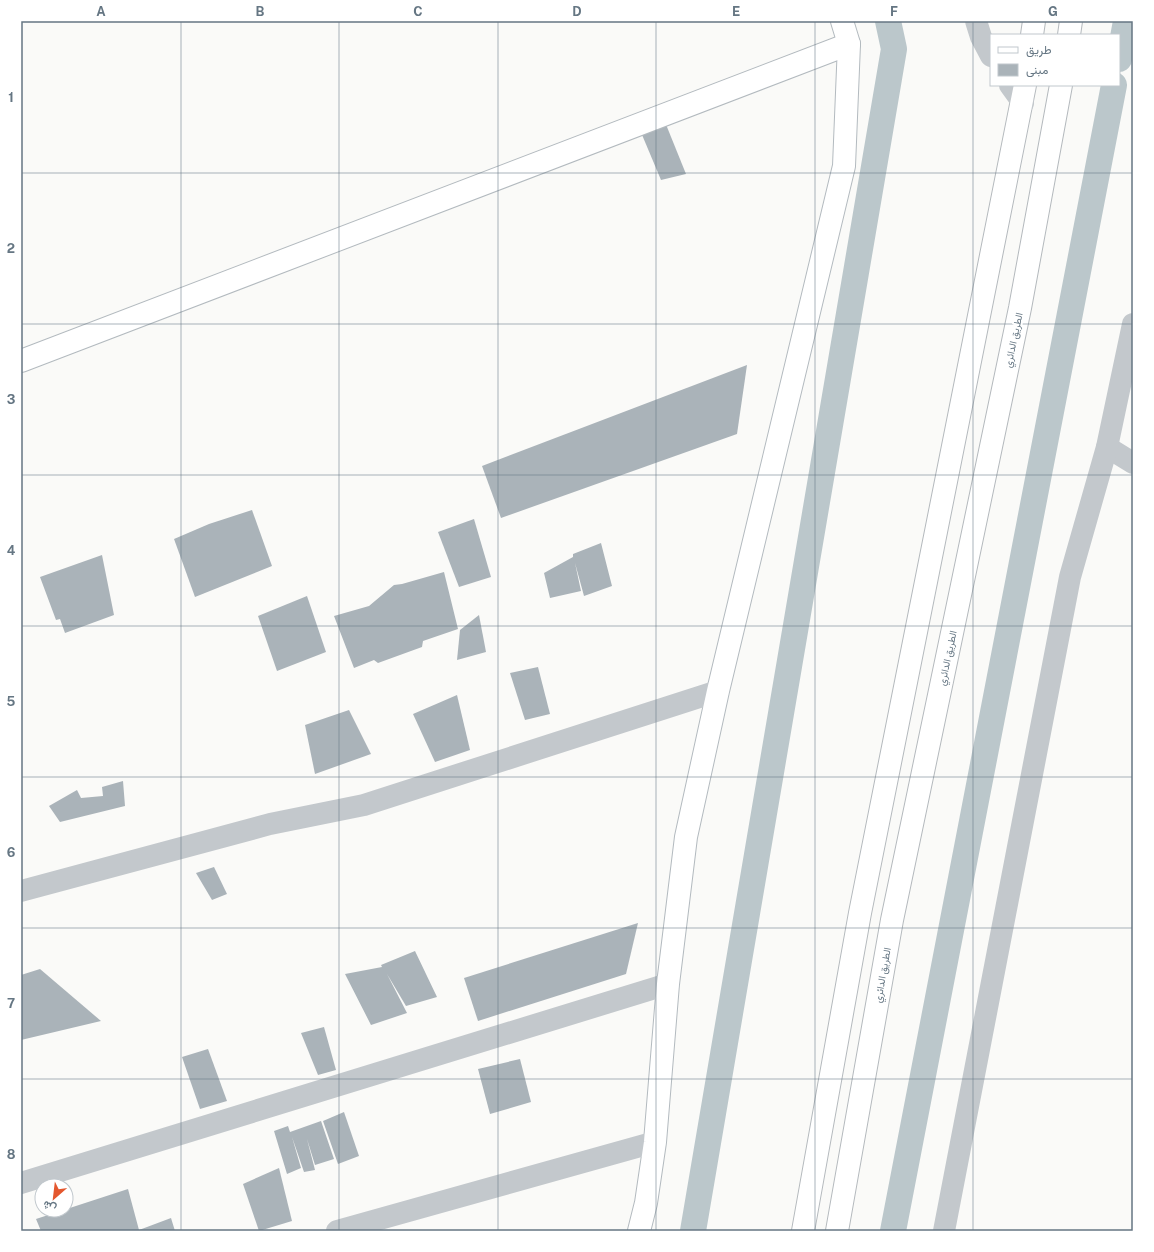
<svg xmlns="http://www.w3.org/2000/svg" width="1154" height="1252" viewBox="0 0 1154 1252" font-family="'Public Sans',Vazirmatn,sans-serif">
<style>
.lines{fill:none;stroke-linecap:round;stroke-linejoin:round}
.canal{stroke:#bbc7cb;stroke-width:26}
.building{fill:#aab3b9}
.secondary-casing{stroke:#b3babf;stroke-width:24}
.highway-casing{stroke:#b4b9bd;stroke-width:24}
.street{stroke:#c3c8cc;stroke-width:22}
.secondary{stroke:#fff;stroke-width:22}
.highway{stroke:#fff;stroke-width:22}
.grid{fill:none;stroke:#657683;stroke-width:1;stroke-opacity:0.55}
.labels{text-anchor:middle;stroke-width:4;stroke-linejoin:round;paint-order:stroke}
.street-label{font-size:10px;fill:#657683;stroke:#fff}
.neatline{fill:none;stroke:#657683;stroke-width:1.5}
.grid-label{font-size:13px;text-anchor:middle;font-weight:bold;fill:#657683}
</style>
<rect width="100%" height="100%" fill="#fafaf8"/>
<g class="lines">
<g class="canal">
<path d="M1119,59L1126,21"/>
<path d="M693,1231L894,49L888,21"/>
<path d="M893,1231L1114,85"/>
</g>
</g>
<g class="building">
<path d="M665,122L686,174L661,180L640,130Z"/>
<path d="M747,365L737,434L501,518L482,466Z"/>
<path d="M252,510L272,566L195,597L174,539L209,524Z"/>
<path d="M474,519L491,577L459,587L438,532Z"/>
<path d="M601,543L612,586L584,596L575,563L581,591L550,598L544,573L573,557V554Z"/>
<path d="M102,555L114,615L65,633L60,619L56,620L40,577Z"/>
<path d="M444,572L458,629L423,641L422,647L378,663L374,660L354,668L334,616L369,606L394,585L402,584Z"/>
<path d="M307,596L326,652L277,671L258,616Z"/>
<path d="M479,615L486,652L457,660L460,630Z"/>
<path d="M538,667L550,714L525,720L510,673Z"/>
<path d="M457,695L470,750L435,762L413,714Z"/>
<path d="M349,710L371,754L315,774L305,725Z"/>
<path d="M123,781L125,806L60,822L49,806L77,790L81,798L103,796L102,787Z"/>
<path d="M214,867L227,894L212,900L196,873Z"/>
<path d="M638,923L626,974L478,1021L464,978Z"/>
<path d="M415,951L437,997L406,1006L387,974L407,1013L371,1025L345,974L382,967L381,965Z"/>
<path d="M40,969L101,1021L21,1040V975Z"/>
<path d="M324,1027L336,1070L318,1075L301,1033Z"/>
<path d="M208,1049L227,1101L200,1109L182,1057Z"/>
<path d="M520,1059L531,1102L490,1114L478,1069Z"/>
<path d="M344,1112L359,1156L338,1164L323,1121Z"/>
<path d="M321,1121L334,1159L315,1165L307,1139L315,1170L304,1172L292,1137L301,1168L287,1174L274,1131L288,1126L290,1132Z"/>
<path d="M279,1168L292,1221L259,1231L243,1184Z"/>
<path d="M128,1189L139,1230L171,1218L175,1231H41L36,1219Z"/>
</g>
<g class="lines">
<g class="secondary-casing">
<g id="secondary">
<path d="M21,361L849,44"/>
<path d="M639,1231L646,1203L655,1142L668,984L686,837L718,691L844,166L849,44L842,21"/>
</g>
</g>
<g class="highway-casing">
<g id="highway">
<path d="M1032,35L1034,21"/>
<path d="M1069,35L1071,21"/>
<path d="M803,1231L860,913L1025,85"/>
<path d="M837,1231L892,920L1020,308L1061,85"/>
</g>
</g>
<g class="street">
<path d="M976,21L981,37L991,56"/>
<path d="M1010,85L1023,103"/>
<path d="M1107,447L1133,463"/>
<path d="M21,891L270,824L364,805L718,691"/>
<path d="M21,1183L668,984"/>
<path d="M337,1231L655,1142"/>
<path d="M944,1231L1070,577L1107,447L1133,324"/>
</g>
<use href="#secondary" class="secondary"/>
<use href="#highway" class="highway"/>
</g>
<path class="grid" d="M181,21V1231M339,21V1231M498,21V1231M656,21V1231M815,21V1231M973,21V1231M21,173H1133M21,324H1133M21,475H1133M21,626H1133M21,777H1133M21,928H1133M21,1079H1133"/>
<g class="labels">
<g class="street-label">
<text transform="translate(1013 340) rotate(-78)" y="4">الطريق الدائري</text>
<text transform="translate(947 658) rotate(-78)" y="4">الطريق الدائري</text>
<text transform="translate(882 975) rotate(-80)" y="4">الطريق الدائري</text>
</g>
</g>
<rect width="1154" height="1252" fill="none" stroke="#ffffff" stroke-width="44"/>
<rect x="990" y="34" width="130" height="52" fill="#ffffff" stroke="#c1c8cd"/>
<rect x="998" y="47" width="20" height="6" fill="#ffffff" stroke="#c1c8cd"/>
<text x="1026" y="54" font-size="12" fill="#657683">طريق</text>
<rect x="998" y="64" width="20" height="12" fill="#aab3b9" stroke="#c1c8cd"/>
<text x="1026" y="74" font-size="12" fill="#657683">مبنى</text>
<g transform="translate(54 1198) rotate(208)"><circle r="19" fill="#ffffff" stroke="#c1c8cd"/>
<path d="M0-3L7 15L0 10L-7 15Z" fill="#e4572e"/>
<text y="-6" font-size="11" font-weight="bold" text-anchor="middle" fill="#657683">ش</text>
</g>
<rect x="22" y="22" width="1110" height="1208" class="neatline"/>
<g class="grid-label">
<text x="101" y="16">A</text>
<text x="260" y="16">B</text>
<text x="418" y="16">C</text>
<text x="577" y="16">D</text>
<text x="736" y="16">E</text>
<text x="894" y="16">F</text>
<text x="1053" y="16">G</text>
<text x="11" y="102">1</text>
<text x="11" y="253">2</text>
<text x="11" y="404">3</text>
<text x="11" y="555">4</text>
<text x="11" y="706">5</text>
<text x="11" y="857">6</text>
<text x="11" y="1008">7</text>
<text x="11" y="1159">8</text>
</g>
</svg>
